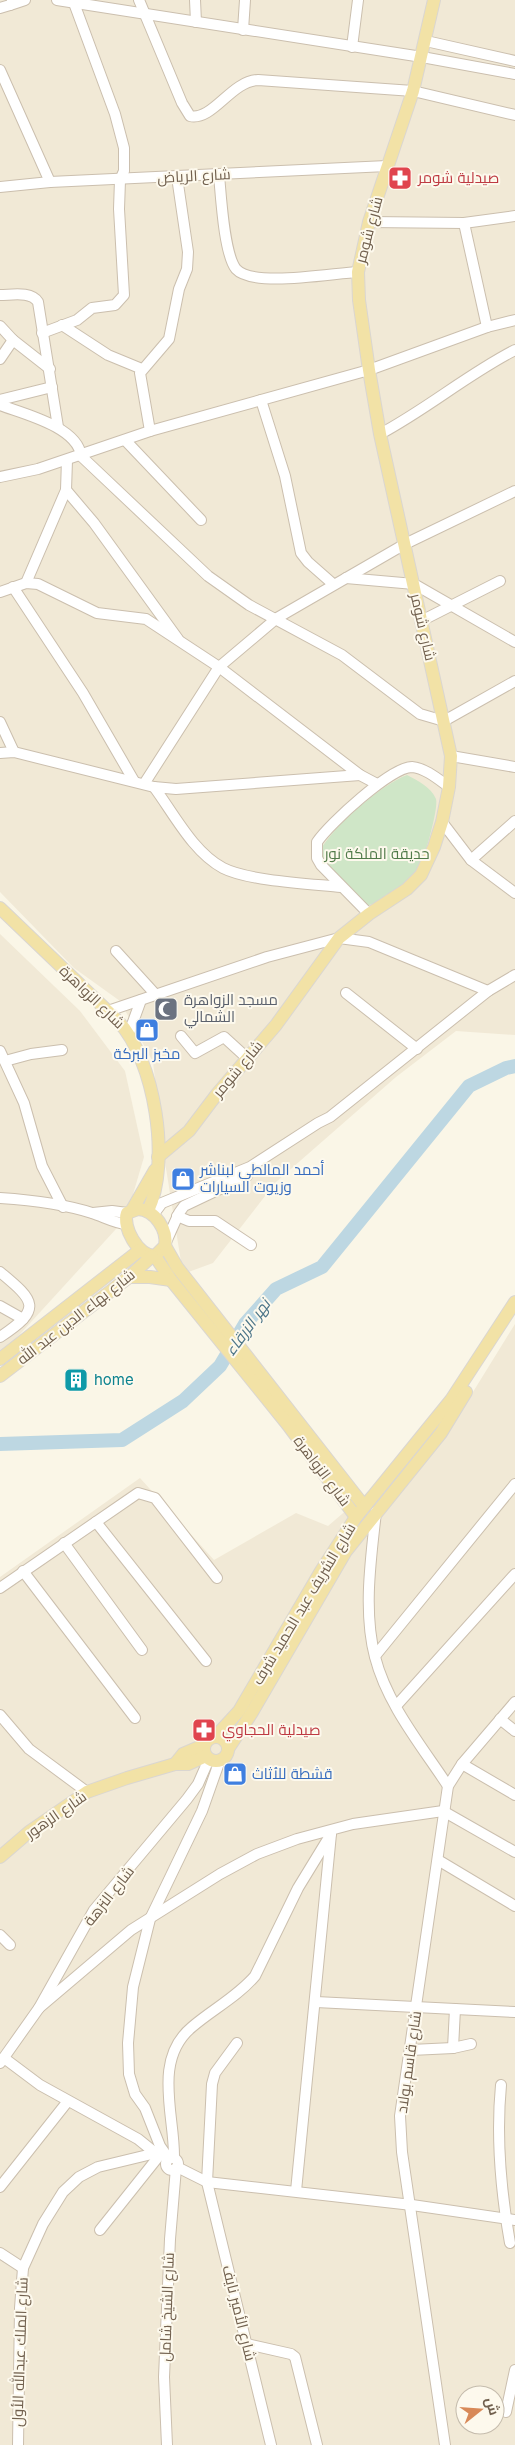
<svg xmlns="http://www.w3.org/2000/svg" width="515" height="2445" viewBox="0 0 515 2445" font-family="Inter,Cairo,sans-serif">
<style>
.residential{fill:#f1e9d6;fill-rule:evenodd}
.green{fill:#cfe6c7}
.lines{fill:none;stroke-linecap:round;stroke-linejoin:round}
.river{stroke:#bdd7e2;stroke-width:14}
.minor-casing{stroke:#cbbfae;stroke-width:12}
.major-casing{stroke:#dad6d1;stroke-width:14}
.minor{stroke:#fff;stroke-width:10}
.major{stroke:#f2e2a6;stroke-width:12}
.labels{text-anchor:middle;stroke-width:4;stroke-linejoin:round;paint-order:stroke}
.street-label{font-size:15px;fill:#71604e;stroke:#fdf9ed}
.health-label{font-size:15px;fill:#be3a42;stroke:#fdf9ed;text-anchor:start}
.park-label{font-size:15px;fill:#517b4a;stroke:#fdf9ed}
.worship-label{font-size:15px;fill:#5b616d;stroke:#fdf9ed;text-anchor:start}
.shop-label{font-size:15px;fill:#366cbe;stroke:#fdf9ed;text-anchor:start}
.culture-label{font-size:15px;fill:#0d838f;stroke:#fdf9ed;text-anchor:start}
.water-label{font-size:16px;font-style:italic;fill:#4d7689;stroke:#fdf9ed}
</style>
<rect width="100%" height="100%" fill="#faf6e7"/>
<g class="residential">
<path d="M0,0H515V1035L456,1031L396,1077L276,1182L213,1263L183,1274L164,1156L153,1062L120,1001L74,968L0,892Z"/>
<path d="M0,934L80,1011L125,1071L144,1157L126,1218L0,1356Z"/>
<path d="M515,1324V2445H0V1577L140,1478L214,1560L296,1513L328,1526L460,1413ZM465,2395H495V2425H465Z"/>
</g>
<path class="green" d="M407,775C418,781 431,787 436,799C439,809 422,867 416,876C405,892 382,901 364,907L338,887L319,853C330,829 382,784 407,775Z"/>
<g class="lines">
<path class="river" d="M0,1444L122,1440L183,1401L220,1366L245,1324L276,1289L322,1267L469,1086L506,1068L515,1066"/>
<g class="minor-casing">
<g id="minor">
<path d="M57,0L422,57L515,74"/>
<path d="M139,0L182,103L190,116C213,121 231,81 258,80L413,91L515,115"/>
<path d="M195,0L196,22"/>
<path d="M10,5L25,0"/>
<path d="M0,8L10,5L13,0"/>
<path d="M243,30L245,0"/>
<path d="M426,41L515,61"/>
<path d="M352,47L358,0"/>
<path d="M0,70L50,182"/>
<path d="M219,175C221,196 224,254 236,269C253,288 333,273 358,272"/>
<path d="M0,187L50,182L387,166"/>
<path d="M369,222L464,223L515,216"/>
<path d="M464,223L487,327"/>
<path d="M0,295C12,295 31,291 38,302L58,427"/>
<path d="M62,325L108,355L142,369"/>
<path d="M0,326L13,340L50,369"/>
<path d="M42,333L77,320L92,308L115,305L124,295L119,209L120,180L124,171V148L115,114L74,3"/>
<path d="M0,359L13,340"/>
<path d="M0,400L52,387"/>
<path d="M261,400L285,476L301,553L308,562L333,584"/>
<path d="M0,405C24,414 78,427 81,456L208,576L249,605L342,655L420,714L444,721L515,681"/>
<path d="M150,431L140,373L169,339L179,289L187,269L188,252L177,177"/>
<path d="M380,434C427,409 468,374 515,350"/>
<path d="M125,440L201,520"/>
<path d="M0,477L38,469L150,431L369,370L487,327L515,320"/>
<path d="M66,490L94,523L178,639"/>
<path d="M346,578L414,584L515,642"/>
<path d="M26,583L66,490L67,460"/>
<path d="M13,587L83,693L134,781"/>
<path d="M0,592L26,583L38,584L97,613L146,619L219,667L360,775L377,784"/>
<path d="M421,621L500,581"/>
<path d="M0,722L14,752"/>
<path d="M0,753L14,752L154,787L176,789L360,775"/>
<path d="M451,756L515,767"/>
<path d="M144,784L219,667L277,618L405,544L515,491"/>
<path d="M154,787C174,814 193,852 223,868C248,881 312,884 341,887"/>
<path d="M442,822L471,860L515,893"/>
<path d="M471,860L515,821"/>
<path d="M369,914L321,865L317,858V842C329,824 391,767 412,767C425,768 438,779 449,787"/>
<path d="M116,951L156,995"/>
<path d="M346,993L417,1049"/>
<path d="M108,1011L267,957L339,938L369,942L488,991"/>
<path d="M129,1033L141,1000"/>
<path d="M181,1036L195,1053L224,1037L247,1058"/>
<path d="M0,1051L24,1103L42,1166L63,1207"/>
<path d="M5,1061L31,1054L62,1050"/>
<path d="M0,1198C30,1200 64,1204 92,1213C104,1217 113,1222 125,1224"/>
<path d="M93,1213L112,1211L127,1213"/>
<path d="M153,1215L162,1203L250,1167L318,1123L330,1117L488,991L515,975"/>
<path d="M177,1216L189,1221H215L251,1245"/>
<path d="M166,1242L179,1213L184,1206L247,1176"/>
<path d="M0,1272C35,1301 43,1309 0,1337"/>
<path d="M0,1306L23,1319"/>
<path d="M376,1512C371,1558 363,1611 375,1657C387,1704 421,1745 448,1786"/>
<path d="M96,1522L206,1661"/>
<path d="M64,1543L142,1650"/>
<path d="M23,1571L135,1718"/>
<path d="M0,1588L138,1493L155,1498L217,1578"/>
<path d="M375,1656L515,1484"/>
<path d="M396,1706L515,1574"/>
<path d="M0,1715L29,1749L87,1792"/>
<path d="M500,1719L515,1731"/>
<path d="M462,1764L515,1795"/>
<path d="M438,1860L515,1906"/>
<path d="M0,1935L10,1945"/>
<path d="M316,2002L515,2012"/>
<path d="M39,2008L131,1930L220,1874L257,1854L297,1839L353,1824L443,1811L515,1852"/>
<path d="M237,2043L215,2073L212,2084L207,2182L271,2445"/>
<path d="M453,2048L455,2009"/>
<path d="M411,2050L453,2048L471,2044"/>
<path d="M4,2058L40,2085L138,2139L159,2156"/>
<path d="M0,2063L39,2008L94,1910L187,1799L198,1784L209,1759"/>
<path d="M501,2085C496,2137 501,2192 510,2243"/>
<path d="M174,2158C175,2116 152,2060 192,2027C213,2009 237,1997 255,1976L298,1888L331,1834"/>
<circle cx="172" cy="2164" r="6"/>
<path d="M169,2159L160,2146L145,2108L135,2094L129,2074L128,2043L133,1987L150,1919L202,1811L220,1760"/>
<path d="M177,2167L207,2182L412,2205L515,2220"/>
<path d="M0,2187L68,2101"/>
<path d="M296,2191L331,1834"/>
<path d="M100,2230L159,2156"/>
<path d="M0,2253L23,2268"/>
<path d="M247,2344L291,2354L295,2357L317,2445"/>
<path d="M506,2412L515,2370"/>
<path d="M18,2445L20,2308L23,2268L43,2224L63,2192L79,2177L98,2167L156,2153"/>
<path d="M167,2445L164,2377L170,2239L176,2168"/>
<path d="M445,2445L402,2152L400,2116L448,1786L462,1764L515,1702"/>
</g>
</g>
<g class="major-casing">
<g id="major">
<path d="M0,908L118,1021C155,1060 171,1162 148,1211"/>
<path d="M158,1157L189,1131L217,1094L276,1025L339,938L369,914L407,889L421,875L434,847L442,822L449,787L451,756L380,434L369,370L359,300L358,272L369,222L413,91L434,0"/>
<path d="M138,1209C155,1210 168,1230 165,1246L155,1256C138,1256 122,1227 127,1213Z"/>
<path d="M132,1210L155,1170"/>
<path d="M165,1246L177,1267L364,1506"/>
<path d="M155,1256L171,1280L288,1425L356,1517"/>
<path d="M129,1277H150L171,1280"/>
<path d="M0,1359L140,1250"/>
<path d="M0,1376L129,1277L152,1256"/>
<circle cx="216" cy="1749" r="12"/>
<path d="M215,1737L239,1711L321,1571L356,1517L451,1400L515,1302"/>
<path d="M228,1749L251,1714L346,1551L441,1433L466,1392"/>
<path d="M175,1764L183,1754L204,1745"/>
<path d="M0,1857L29,1832L87,1792L127,1778L175,1764H188L206,1756"/>
</g>
</g>
<use href="#minor" class="minor"/>
<use href="#major" class="major"/>
</g>
<defs>
<g id="pharmacy-square" transform="scale(1.25)"><rect x="-9" y="-9" width="18" height="18" rx="4" fill="#e0444e" stroke="#fdf9ed"/><path d="M-2-6h4v4h4v4h-4v4h-4v-4h-4v-4h4Z" fill="#fff"/></g>
<g id="mosque-square" transform="scale(1.25)"><rect x="-9" y="-9" width="18" height="18" rx="4" fill="#6b7280" stroke="#fdf9ed"/><path d="M3.5-4.9A6 6 0 1 0 3.5 4.9A5 5 0 1 1 3.5-4.9Z" fill="#fff"/></g>
<g id="shop-square" transform="scale(1.25)"><rect x="-9" y="-9" width="18" height="18" rx="4" fill="#3f7fe0" stroke="#fdf9ed"/><path d="M-5-2.5h2.3a2.7 3.5 0 0 1 5.4 0H5L5.5 6h-11ZM-1.5-2.5h3a1.5 2.3 0 0 0-3 0Z" fill="#fff"/></g>
<g id="building-square" transform="scale(1.25)"><rect x="-9" y="-9" width="18" height="18" rx="4" fill="#0f9aa8" stroke="#fdf9ed"/><path d="M-4-6H4V6H1V3H-1V6H-4ZM-2.5-4.3h1.7v1.8h-1.7ZM.8-4.3h1.7v1.8H.8ZM-2.5-1h1.7V.8h-1.7ZM.8-1h1.7V.8H.8Z" fill="#fff"/></g>
</defs>
<g fill-rule="evenodd">
<use href="#pharmacy-square" x="400" y="178"/>
<use href="#mosque-square" x="166" y="1009"/>
<use href="#shop-square" x="147" y="1030"/>
<use href="#shop-square" x="183" y="1179"/>
<use href="#building-square" x="76" y="1380"/>
<use href="#pharmacy-square" x="204" y="1730"/>
<use href="#shop-square" x="235" y="1774"/>
</g>
<g class="labels">
<g class="street-label">
<text transform="translate(194 176) rotate(-3)" y="5">شارع الرياض</text>
<text transform="translate(369 230) rotate(-75)" y="5">شارع شومر</text>
<text transform="translate(423 627) rotate(77)" y="5">شارع شومر</text>
<text transform="translate(92 997) rotate(44)" y="5">شارع الزواهرة</text>
<text transform="translate(238 1069) rotate(-50)" y="5">شارع شومر</text>
<text transform="translate(76 1317) rotate(-38)" y="5">شارع بهاء الدين عبد الله</text>
<text transform="translate(322 1471) rotate(53)" y="5">شارع الزواهرة</text>
<text transform="translate(304 1604) rotate(-59)" y="5">شارع الشريف عبد الحميد شرف</text>
<text transform="translate(56 1815) rotate(-35)" y="5">شارع الزهور</text>
<text transform="translate(109 1896) rotate(-52)" y="5">شارع النزهة</text>
<text transform="translate(409 2062) rotate(-82)" y="5">شارع قاسم بولاد</text>
<text transform="translate(167 2307) rotate(-88)" y="5">شارع الشيخ شامل</text>
<text transform="translate(239 2313) rotate(76)" y="5">شارع الأمير نايف</text>
<text transform="translate(20 2352) rotate(-88)" y="5">شارع الملك عبدالله الأول</text>
</g>
<g class="health-label">
<text x="418" y="183">صيدلية شومر</text>
<text x="222" y="1735">صيدلية الحجاوي</text>
</g>
<g class="park-label">
<text x="377" y="859">حديقة الملكة نور</text>
</g>
<g class="worship-label">
<text x="184" y="1005">مسجد الزواهرة<tspan x="184" dy="17">الشمالي</tspan></text>
</g>
<g class="shop-label">
<text x="147" y="1059" text-anchor="middle">مخبز البركة</text>
<text x="200" y="1175">أحمد المالطي لبناشر<tspan x="200" dy="17">وزيوت السيارات</tspan></text>
<text x="252" y="1779">قشطة للأثاث</text>
</g>
<g class="culture-label">
<text x="94" y="1385">home</text>
</g>
<g class="water-label">
<text transform="translate(247 1327) rotate(-54)" y="6">نهر الزرقاء</text>
</g>
</g>
<g transform="translate(480 2410) rotate(73)"><circle r="24" fill="#fdf9ed" stroke="#c5bcad"/>
<path d="M0-4L9 19L0 12L-9 19Z" fill="#d88958"/>
<text y="-8" font-size="14" font-weight="bold" text-anchor="middle" fill="#71604e">ش</text>
</g>
</svg>
